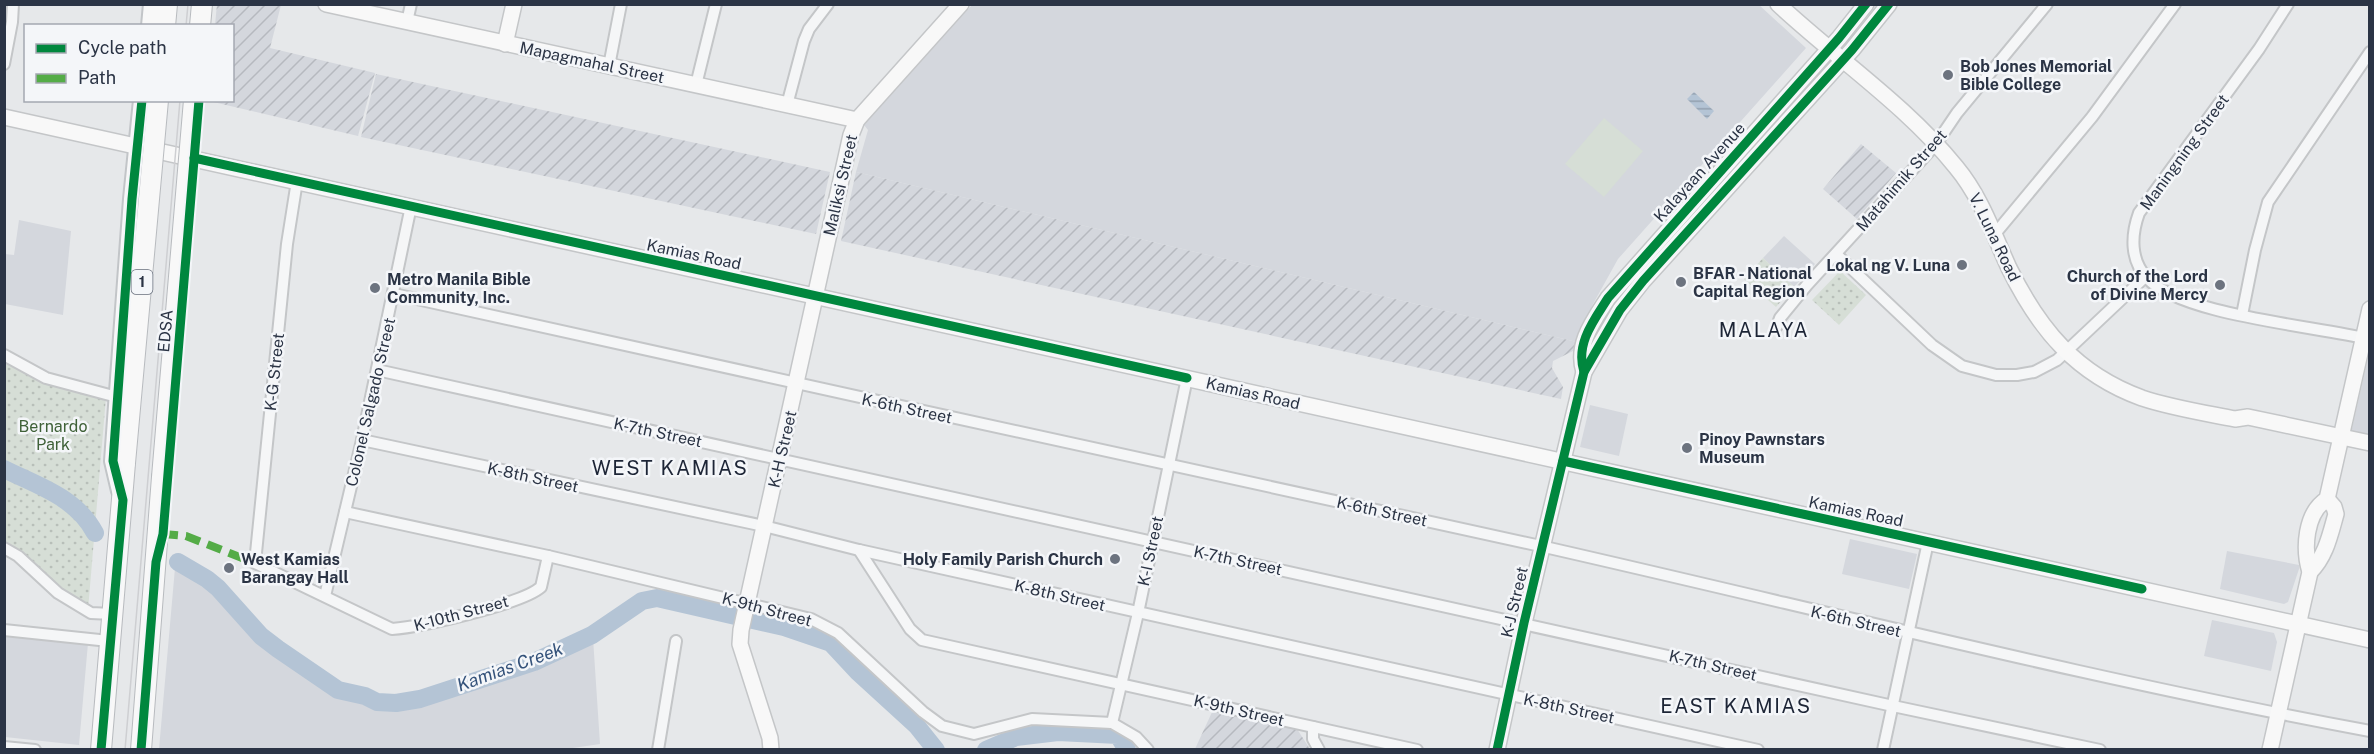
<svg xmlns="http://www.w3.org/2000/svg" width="2374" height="754" viewBox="0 0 2374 754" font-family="'Public Sans',sans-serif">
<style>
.built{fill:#d4d7dd}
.industrial{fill:url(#industrial-furrows)}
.grass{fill:url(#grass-dots)}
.pitch{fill:#d6ded6}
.water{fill:url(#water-rules)}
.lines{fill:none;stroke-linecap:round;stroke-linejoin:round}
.river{stroke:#b4c4d5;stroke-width:18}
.street-casing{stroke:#c4c6c8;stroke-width:14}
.secondary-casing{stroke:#c4c6c8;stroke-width:18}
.primary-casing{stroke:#c2c5c8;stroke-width:20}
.highway-casing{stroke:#b8bbbf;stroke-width:22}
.street{stroke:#f5f6f7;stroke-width:10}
.secondary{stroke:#f8f8f8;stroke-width:15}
.primary{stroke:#f8f8f8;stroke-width:16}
.highway{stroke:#f8f8f8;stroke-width:20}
.tram{stroke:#cecfd2;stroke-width:1.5}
.highway-bridge-casing{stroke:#b8bbbf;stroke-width:22;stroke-linecap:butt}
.highway-bridge{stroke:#f8f8f8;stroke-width:20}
.quiet{stroke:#54ac47;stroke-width:8;stroke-dasharray:15 8;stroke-linecap:butt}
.cycleway-casing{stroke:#f4f6f9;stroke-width:13}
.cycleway{stroke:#00873e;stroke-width:9}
.poi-dot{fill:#6c737f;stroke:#f4f6f9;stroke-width:2}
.labels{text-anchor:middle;stroke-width:5;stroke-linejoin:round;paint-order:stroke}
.shield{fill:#f4f6f9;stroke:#676e7b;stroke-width:1.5}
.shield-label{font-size:15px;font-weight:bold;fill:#2b3445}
.street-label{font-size:16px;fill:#2b3445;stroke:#f4f6f9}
.poi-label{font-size:16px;font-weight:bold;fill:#2b3445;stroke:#f4f6f9;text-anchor:start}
.park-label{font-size:16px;fill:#3f6138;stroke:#f4f6f9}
.water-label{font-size:18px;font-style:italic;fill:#34527a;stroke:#f4f6f9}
.quarter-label{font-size:20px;letter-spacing:1.5px;fill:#1d2536;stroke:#f4f6f9}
</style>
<defs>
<pattern id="industrial-furrows" width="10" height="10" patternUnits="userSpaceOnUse" patternTransform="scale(1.5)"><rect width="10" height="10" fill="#d4d7dd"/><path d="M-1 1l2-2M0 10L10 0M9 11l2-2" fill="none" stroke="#b6b9bf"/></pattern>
<pattern id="grass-dots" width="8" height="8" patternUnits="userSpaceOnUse" patternTransform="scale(1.5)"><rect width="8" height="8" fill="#d6ded6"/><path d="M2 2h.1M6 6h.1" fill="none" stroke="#b8bfb9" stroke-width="1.8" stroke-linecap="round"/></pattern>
<pattern id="water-rules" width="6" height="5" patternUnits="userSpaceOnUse" patternTransform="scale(1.5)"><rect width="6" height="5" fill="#b4c4d5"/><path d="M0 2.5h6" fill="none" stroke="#93a0af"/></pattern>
</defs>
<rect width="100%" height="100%" fill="#e6e8ea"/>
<g class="built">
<path d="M1758,4L1806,48L1618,259L1593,304L1577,342L856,172L868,130L864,125L972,5Z"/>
<path d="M19,220L71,231L63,315L5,304V254L14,255Z"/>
<path d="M1784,236L1815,264L1794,287L1763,258Z"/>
<path d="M2369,354V437L2351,433Z"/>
<path d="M1590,405L1628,414L1619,456L1580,447Z"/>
<path d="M1850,539L1917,554L1909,589L1842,574Z"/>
<path d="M2227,551L2299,565V569L2288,602L2284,604L2220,589Z"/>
<path d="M175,568L193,573L203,580L263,641L332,693L376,704L420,701L501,678L575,648L593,638L600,744L559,750L159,749Z"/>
<path d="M2212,620L2274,633L2277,642L2271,671L2204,656Z"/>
<path d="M4,636L88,643L79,745L5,737Z"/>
</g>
<g class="industrial">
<path d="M217,4L281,5L270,48L375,73L358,136L209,101L232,100V26L215,25Z"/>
<path d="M376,74L830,172L816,234L361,137Z"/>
<path d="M1861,144L1896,173L1857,219L1823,189Z"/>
<path d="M856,172L1577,342L1575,350L1553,361L1552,368L1563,387L1561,399L841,241Z"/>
<path d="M1213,710L1297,729L1310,749H1195Z"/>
</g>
<g class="grass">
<path d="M1763,258L1794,287L1776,307L1744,279Z"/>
<path d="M1840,271L1866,295L1839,325L1812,300Z"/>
<path d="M4,358L106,397L88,610L60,592L50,579L5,541Z"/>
</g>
<path class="pitch" d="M1604,118L1643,151L1604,197L1565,164Z"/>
<path class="water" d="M1694,92L1714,111L1707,119L1687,99Z"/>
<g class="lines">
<g class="river">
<path d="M4,469C38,486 76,497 95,533"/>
<path d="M178,562L207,579L218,588L261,636L278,649L338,690L365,696L377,702L396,703L420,699L534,662L592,635L642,601L657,598L784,627L831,643L858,672L916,725L936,750"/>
<path d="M986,750L1016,737L1058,732L1118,735L1127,750"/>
</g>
<g class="street-casing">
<g id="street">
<path d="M2288,4L2259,49L2139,213C2131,235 2130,260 2147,278C2180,315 2315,326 2368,339"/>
<path d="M407,22L411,4"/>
<path d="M4,64L12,22L13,4"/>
<path d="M609,66L621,4"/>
<path d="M696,85L716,4"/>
<path d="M787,105L804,41L809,29L828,4"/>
<path d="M297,181L287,244L255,563L392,629C420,627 522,604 541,587L548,556"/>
<path d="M1994,235L2092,117L2175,4"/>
<path d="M1836,254L1932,345L1962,366L1996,375H2017L2034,372L2057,360L2145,277"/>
<path d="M394,294C774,380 1156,460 1536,545C1814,608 2089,679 2370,731"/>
<path d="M2242,315L2255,250L2268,202L2370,52"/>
<path d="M1777,326L1780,318L1807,285L1936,144L1957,113L2047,4"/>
<path d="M4,355L46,378L117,397"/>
<path d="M377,370L1893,706L2100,750"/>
<path d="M362,440L764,526L859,550L1758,750"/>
<path d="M345,512L548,556L811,619L838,633L923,712L942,726L974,734L1032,719L1112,723L1136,737L1148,750"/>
<path d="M4,548L18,556L58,593L91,613L112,614"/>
<path d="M859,550L910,629L922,640L1417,750"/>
<path d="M325,596L362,440L411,206"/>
<path d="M4,630L109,641"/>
<path d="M1112,723L1138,613L1187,378"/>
<path d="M1313,727V739L1319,750"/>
<path d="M4,747L35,750"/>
<path d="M658,750L676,641"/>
<path d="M1883,750L1928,542"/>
</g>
</g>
<g class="secondary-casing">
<g id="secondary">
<path d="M326,4L857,120"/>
<path d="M1778,4C1837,59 1906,105 1956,167C1981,197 1993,233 2009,268C2039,329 2076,374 2142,398C2172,408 2205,413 2235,419L2248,417L2370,443"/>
<path d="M505,44L514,4"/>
<path d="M4,117L2370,640"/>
<path d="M1584,372C1575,344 1594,320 1608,298L1839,38L1866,4"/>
<path d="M2310,572C2326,556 2330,535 2336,514L2334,507L2327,499"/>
<path d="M771,750L770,738L740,644L741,630L851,135L857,120L961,4"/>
<path d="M1497,750L1524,623L1584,372L1620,310L1643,281L1852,50L1889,4"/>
<path d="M2270,750L2310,572C2303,549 2305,513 2327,499L2370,309"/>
</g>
</g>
<g class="primary-casing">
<g id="primary">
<path d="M150,26L152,4"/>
<path d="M120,491L113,461L132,199L142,100"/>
</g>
</g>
<g class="highway-casing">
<g id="highway">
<path d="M165,26L167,4"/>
<path d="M200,26L202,4"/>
<path d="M101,750L125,463"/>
<path d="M141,750L162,477"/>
</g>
</g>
<use href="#street" class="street"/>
<use href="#secondary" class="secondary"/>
<use href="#primary" class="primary"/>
<use href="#highway" class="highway"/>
<g class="tram">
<path d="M186,26L188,4"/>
<path d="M125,750L180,100"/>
</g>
<g class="highway-bridge-casing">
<g id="highway-bridge">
<path d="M125,463L158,100"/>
<path d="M162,477L194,100"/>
</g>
</g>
<use href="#highway-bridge" class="highway-bridge"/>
<path class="quiet" d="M163,534L186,536L255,563"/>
<g class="cycleway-casing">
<g id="cycleway">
<path d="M194,158L1187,378"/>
<path d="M1584,372C1575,344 1594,320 1608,298L1839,38L1866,4"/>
<path d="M1563,461L2142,589"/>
<path d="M101,750L123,500L113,461L132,199L142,100"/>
<path d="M141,750L156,562L163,534L199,100"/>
<path d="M1497,750L1524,623L1584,372L1620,310L1643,281L1852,50L1889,4"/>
</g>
</g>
<use href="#cycleway" class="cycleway"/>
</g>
<g class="poi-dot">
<circle cx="1948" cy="75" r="6"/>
<circle cx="1962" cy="265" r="6"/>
<circle cx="1681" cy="282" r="6"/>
<circle cx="2220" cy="285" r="6"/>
<circle cx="375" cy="288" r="6"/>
<circle cx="1687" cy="448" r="6"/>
<circle cx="1115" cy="559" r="6"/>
<circle cx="229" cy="568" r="6"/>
</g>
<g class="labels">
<rect class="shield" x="131.5" y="270" width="21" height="24" rx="4.5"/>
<g class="shield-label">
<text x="142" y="287">1</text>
</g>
<g class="street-label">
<text transform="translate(592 62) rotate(12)" y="6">Mapagmahal Street</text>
<text transform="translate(2184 152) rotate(-54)" y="6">Maningning Street</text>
<text transform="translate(1699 172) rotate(-48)" y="6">Kalayaan Avenue</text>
<text transform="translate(1901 180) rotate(-49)" y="6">Matahimik Street</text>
<text transform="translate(840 185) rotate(-77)" y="6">Maliksi Street</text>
<text transform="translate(1995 237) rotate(64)" y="6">V. Luna Road</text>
<text transform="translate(694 254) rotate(12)" y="6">Kamias Road</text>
<text transform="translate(165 331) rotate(-85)" y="6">EDSA</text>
<text transform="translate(274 372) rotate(-84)" y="6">K-G Street</text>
<text transform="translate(1253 393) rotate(13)" y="6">Kamias Road</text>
<text transform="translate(370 402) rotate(-77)" y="6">Colonel Salgado Street</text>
<text transform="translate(907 408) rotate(12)" y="6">K-6th Street</text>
<text transform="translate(658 432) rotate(12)" y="6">K-7th Street</text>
<text transform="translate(782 449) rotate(-77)" y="6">K-H Street</text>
<text transform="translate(533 477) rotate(12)" y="6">K-8th Street</text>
<text transform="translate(1382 511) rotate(12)" y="6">K-6th Street</text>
<text transform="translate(1856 511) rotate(12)" y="6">Kamias Road</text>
<text transform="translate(1150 551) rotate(-78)" y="6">K-I Street</text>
<text transform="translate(1238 560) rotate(12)" y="6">K-7th Street</text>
<text transform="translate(1060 595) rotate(13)" y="6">K-8th Street</text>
<text transform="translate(1514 602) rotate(-77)" y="6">K-J Street</text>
<text transform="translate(767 609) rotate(15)" y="6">K-9th Street</text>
<text transform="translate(461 613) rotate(-15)" y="6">K-10th Street</text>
<text transform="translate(1856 621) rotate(13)" y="6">K-6th Street</text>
<text transform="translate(1713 665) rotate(13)" y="6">K-7th Street</text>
<text transform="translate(1569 708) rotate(12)" y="6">K-8th Street</text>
<text transform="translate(1239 710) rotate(13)" y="6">K-9th Street</text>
</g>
<g class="poi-label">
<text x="1960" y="72">Bob Jones Memorial<tspan x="1960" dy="18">Bible College</tspan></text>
<text x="1950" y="271" text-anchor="end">Lokal ng V. Luna</text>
<text x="1693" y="279">BFAR - National<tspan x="1693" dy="18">Capital Region</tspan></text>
<text x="2208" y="282" text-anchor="end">Church of the Lord<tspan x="2208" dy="18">of Divine Mercy</tspan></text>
<text x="387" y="285">Metro Manila Bible<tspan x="387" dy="18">Community, Inc.</tspan></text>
<text x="1699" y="445">Pinoy Pawnstars<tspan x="1699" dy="18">Museum</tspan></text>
<text x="241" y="565">West Kamias<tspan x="241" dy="18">Barangay Hall</tspan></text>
<text x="1103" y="565" text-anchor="end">Holy Family Parish Church</text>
</g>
<g class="park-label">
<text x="53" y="432">Bernardo<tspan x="53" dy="18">Park</tspan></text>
</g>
<g class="water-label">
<text transform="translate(510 667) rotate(-20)" y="6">Kamias Creek</text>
</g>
<g class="quarter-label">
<text x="1764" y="337">MALAYA</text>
<text x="670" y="475">WEST KAMIAS</text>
<text x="1736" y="713">EAST KAMIAS</text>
</g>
</g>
<rect width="2374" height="754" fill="none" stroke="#2b3445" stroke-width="12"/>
<rect x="24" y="24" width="210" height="78" fill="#f4f6f9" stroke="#a4a8b1" stroke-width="1.5"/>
<rect x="36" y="44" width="30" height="9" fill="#00873e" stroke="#a4a8b1" stroke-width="1.5"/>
<text x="78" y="54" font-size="18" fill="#2b3445">Cycle path</text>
<rect x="36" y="74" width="30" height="9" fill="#54ac47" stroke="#a4a8b1" stroke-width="1.5"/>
<text x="78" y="84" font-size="18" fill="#2b3445">Path</text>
</svg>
